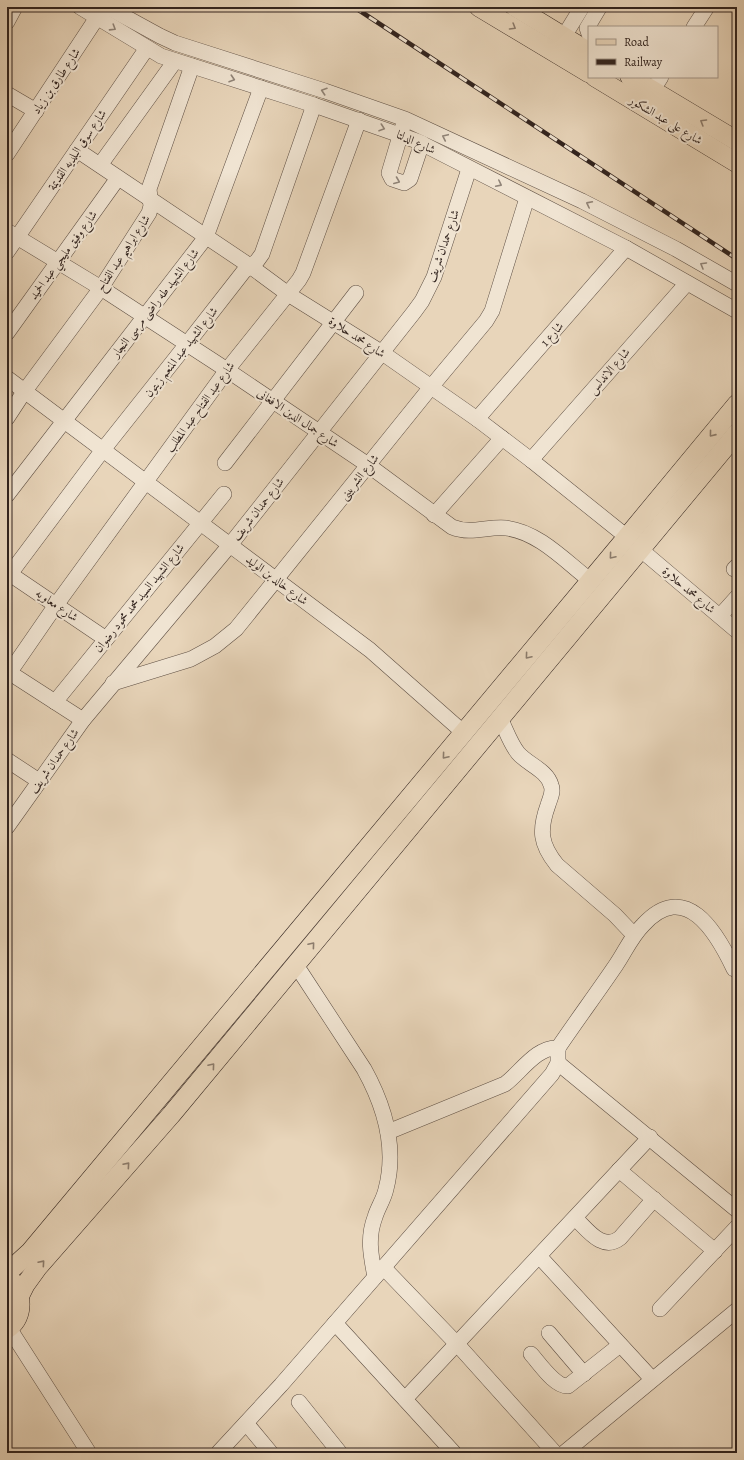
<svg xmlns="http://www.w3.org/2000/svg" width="744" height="1460" viewBox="0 0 744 1460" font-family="Alegreya,Amiri,serif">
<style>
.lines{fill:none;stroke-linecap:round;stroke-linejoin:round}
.minor-casing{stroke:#5f5045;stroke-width:16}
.major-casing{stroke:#31231e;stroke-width:20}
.minor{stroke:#f0e4d2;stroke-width:15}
.major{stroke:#e8d5ba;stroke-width:19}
.rail-casing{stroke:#31231e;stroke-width:4.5}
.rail{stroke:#f0e4d2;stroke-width:3;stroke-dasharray:9;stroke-linecap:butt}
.oneway{stroke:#8c7c6c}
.oneway2{stroke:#908478}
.labels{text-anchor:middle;stroke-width:4;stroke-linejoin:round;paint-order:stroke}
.street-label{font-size:12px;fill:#31231e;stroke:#f0e4d2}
</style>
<rect width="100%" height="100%" fill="#e8d5ba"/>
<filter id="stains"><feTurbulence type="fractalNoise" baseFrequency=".005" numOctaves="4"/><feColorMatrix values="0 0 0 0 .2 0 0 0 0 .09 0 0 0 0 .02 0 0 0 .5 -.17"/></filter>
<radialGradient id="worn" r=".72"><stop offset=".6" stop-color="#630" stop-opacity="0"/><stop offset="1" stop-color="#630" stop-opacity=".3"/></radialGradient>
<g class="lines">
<g class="minor-casing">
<g id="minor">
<path d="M80,7L161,56L314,105L417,141L626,248L737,311"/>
<path d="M107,7L160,36L175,43L325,91L405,119L582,201L676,249L737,284"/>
<path d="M7,22L15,7"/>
<path d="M694,27L707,7"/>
<path d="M589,34L587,28L599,8"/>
<path d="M558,46L582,7"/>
<path d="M652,91L661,77"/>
<path d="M7,94L36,111"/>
<path d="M403,126L389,173L392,179L404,183L410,179L422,143"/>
<path d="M77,150L250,266L288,294L381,352L477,419L531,460L627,537"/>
<path d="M7,154L102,10"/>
<path d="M100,165L175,61"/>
<path d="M7,231L101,288L227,370L368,465L452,527C472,535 487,526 506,528C539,532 566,562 591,581"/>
<path d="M7,252L147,48"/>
<path d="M7,333L118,178"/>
<path d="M7,378L370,650L464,733"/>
<path d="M7,418L24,392L101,288L149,213L151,206L149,189L192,66"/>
<path d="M477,419L626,248"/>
<path d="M531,460L687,283"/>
<path d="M225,463L356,293"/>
<path d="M7,495L206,237L261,88"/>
<path d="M434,515L502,438"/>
<path d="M640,549L737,631"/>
<path d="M734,569L737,566"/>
<path d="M7,572L106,639"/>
<path d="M7,578L102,451L187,344L244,271L257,261L262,254L314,105"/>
<path d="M720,616L737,597"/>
<path d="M7,671L83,720"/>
<path d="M7,676L56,605L227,370L299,280L303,273L359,120"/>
<path d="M113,683L191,659L215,646L236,629L431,387L486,321L492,311L527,198"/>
<path d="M55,702L224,494"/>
<path d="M500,718C506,730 510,743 518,753C527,764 547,770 551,785C554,792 550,798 548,805C539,830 540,844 557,865L615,915L634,935"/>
<path d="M7,760L39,781"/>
<path d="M7,827L83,720L230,545L414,312L422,301L434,277L469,169"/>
<path d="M296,965L364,1069C384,1105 397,1147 386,1189C384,1199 378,1207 375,1217C367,1238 371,1256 375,1277"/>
<path d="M558,1063L737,1210"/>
<path d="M388,1132L505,1084C520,1073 537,1046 558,1048C577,1020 597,993 616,965C625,952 631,937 643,925C685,879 716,931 734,969"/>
<path d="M619,1170L715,1251"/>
<path d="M575,1218C587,1229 602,1252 620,1238L654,1199"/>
<path d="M539,1256L652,1379"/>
<path d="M383,1267L457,1344L555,1453"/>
<path d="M660,1309L737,1227"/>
<path d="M335,1323L454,1453"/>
<path d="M9,1328L89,1453"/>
<path d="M549,1333L584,1374"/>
<path d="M531,1354C540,1364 555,1387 568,1386L620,1345"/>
<path d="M405,1399L650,1137"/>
<path d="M299,1402L340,1453"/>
<path d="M246,1423L271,1453"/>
<path d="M218,1453L281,1385L552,1074L558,1063V1048"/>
<path d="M564,1453L737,1310"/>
</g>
</g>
<g class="major-casing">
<g id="major">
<path d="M479,7L589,73"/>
<path d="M515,7L589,52"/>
<path d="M595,77L737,163"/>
<path d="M630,77L737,141"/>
<path d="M7,1273L30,1252L627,537L737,404"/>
<path d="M20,1295L25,1285L38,1267L171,1115L737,433"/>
<path d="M7,1329C23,1318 23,1299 14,1283"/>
</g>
</g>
<use href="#minor" class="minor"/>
<use href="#major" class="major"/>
<g class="rail-casing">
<path id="rail" d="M354,7L737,259"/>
</g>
<use href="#rail" class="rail"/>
</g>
<defs><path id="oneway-chevron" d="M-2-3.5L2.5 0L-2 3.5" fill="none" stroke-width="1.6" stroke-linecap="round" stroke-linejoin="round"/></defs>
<g class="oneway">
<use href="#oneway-chevron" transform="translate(513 27) rotate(31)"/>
<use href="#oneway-chevron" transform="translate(703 122) rotate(-149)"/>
<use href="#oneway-chevron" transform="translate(712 434) rotate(129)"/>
<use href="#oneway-chevron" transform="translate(612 556) rotate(130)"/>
<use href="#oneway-chevron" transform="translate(528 656) rotate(130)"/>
<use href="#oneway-chevron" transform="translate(445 756) rotate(130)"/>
<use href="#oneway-chevron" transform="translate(312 945) rotate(-50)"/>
<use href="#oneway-chevron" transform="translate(212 1066) rotate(-50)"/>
<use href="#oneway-chevron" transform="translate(127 1165) rotate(-49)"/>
<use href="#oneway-chevron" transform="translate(42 1263) rotate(-49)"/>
</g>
<g class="oneway2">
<use href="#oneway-chevron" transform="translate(113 28) rotate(32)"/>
<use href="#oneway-chevron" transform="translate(232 79) rotate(18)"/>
<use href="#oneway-chevron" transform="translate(324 91) rotate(-162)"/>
<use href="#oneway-chevron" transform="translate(382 128) rotate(19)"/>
<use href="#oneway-chevron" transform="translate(445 137) rotate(-155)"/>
<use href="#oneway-chevron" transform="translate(397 181) rotate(22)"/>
<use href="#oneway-chevron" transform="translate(499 184) rotate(27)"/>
<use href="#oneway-chevron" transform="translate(589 204) rotate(-153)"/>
<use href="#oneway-chevron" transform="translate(703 265) rotate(-150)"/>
</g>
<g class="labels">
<g class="street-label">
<text transform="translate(56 81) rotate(-56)" y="4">شارع طارق بن زياد</text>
<text transform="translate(666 120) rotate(31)" y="4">شارع على عبد الشكور</text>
<text transform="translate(416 142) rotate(24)" y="4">شارع الدلتا</text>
<text transform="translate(77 150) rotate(-56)" y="4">شارع سوق البلديه القديمة</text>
<text transform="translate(443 246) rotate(-71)" y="4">شارع حمدان شريف</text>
<text transform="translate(123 253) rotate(-57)" y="4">شارع ابراهيم عبد الفتاح</text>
<text transform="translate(63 255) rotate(-54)" y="4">شارع وفيق مليجي عبد الحميد</text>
<text transform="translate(155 303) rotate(-52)" y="4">شارع الشهيد طه راضى مرسى النجار</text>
<text transform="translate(552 334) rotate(-49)" y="4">شارع 1</text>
<text transform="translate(357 337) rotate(33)" y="4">شارع محمد حلاوة</text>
<text transform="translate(181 352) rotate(-52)" y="4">شارع الشهيد عبد المنعم زيتون</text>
<text transform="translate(609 371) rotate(-49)" y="4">شارع الاندلس</text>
<text transform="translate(200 407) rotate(-54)" y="4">شارع عبد الفتاح عبد المطلب</text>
<text transform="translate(298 418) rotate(34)" y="4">شارع جمال الدين الافغانى</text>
<text transform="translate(359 477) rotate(-51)" y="4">شارع الشربينى</text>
<text transform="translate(258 509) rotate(-52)" y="4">شارع حمدان شريف</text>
<text transform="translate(277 580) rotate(37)" y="4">شارع خالد بن الوليد</text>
<text transform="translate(689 590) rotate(40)" y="4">شارع محمد حلاوة</text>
<text transform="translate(139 598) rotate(-51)" y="4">شارع الشهيد السيد محمد محمود رضوان</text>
<text transform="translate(57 605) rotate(34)" y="4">شارع معاويه</text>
<text transform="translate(54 761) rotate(-55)" y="4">شارع حمدان شريف</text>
</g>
</g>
<rect width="744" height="1460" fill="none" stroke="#e8d5ba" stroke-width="24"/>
<rect x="8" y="8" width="728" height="1444" fill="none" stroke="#31231e" stroke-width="2"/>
<rect x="12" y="12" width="720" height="1436" fill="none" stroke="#31231e"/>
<rect x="588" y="26" width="130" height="52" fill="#f0e4d2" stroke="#a4978a"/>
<rect x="596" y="39" width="20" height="6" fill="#e8d5ba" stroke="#a4978a"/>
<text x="624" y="46" font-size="12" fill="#31231e">Road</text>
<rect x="596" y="59" width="20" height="6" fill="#31231e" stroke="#a4978a"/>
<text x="624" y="66" font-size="12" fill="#31231e">Railway</text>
<rect width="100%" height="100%" filter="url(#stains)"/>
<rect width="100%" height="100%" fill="url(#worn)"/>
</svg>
